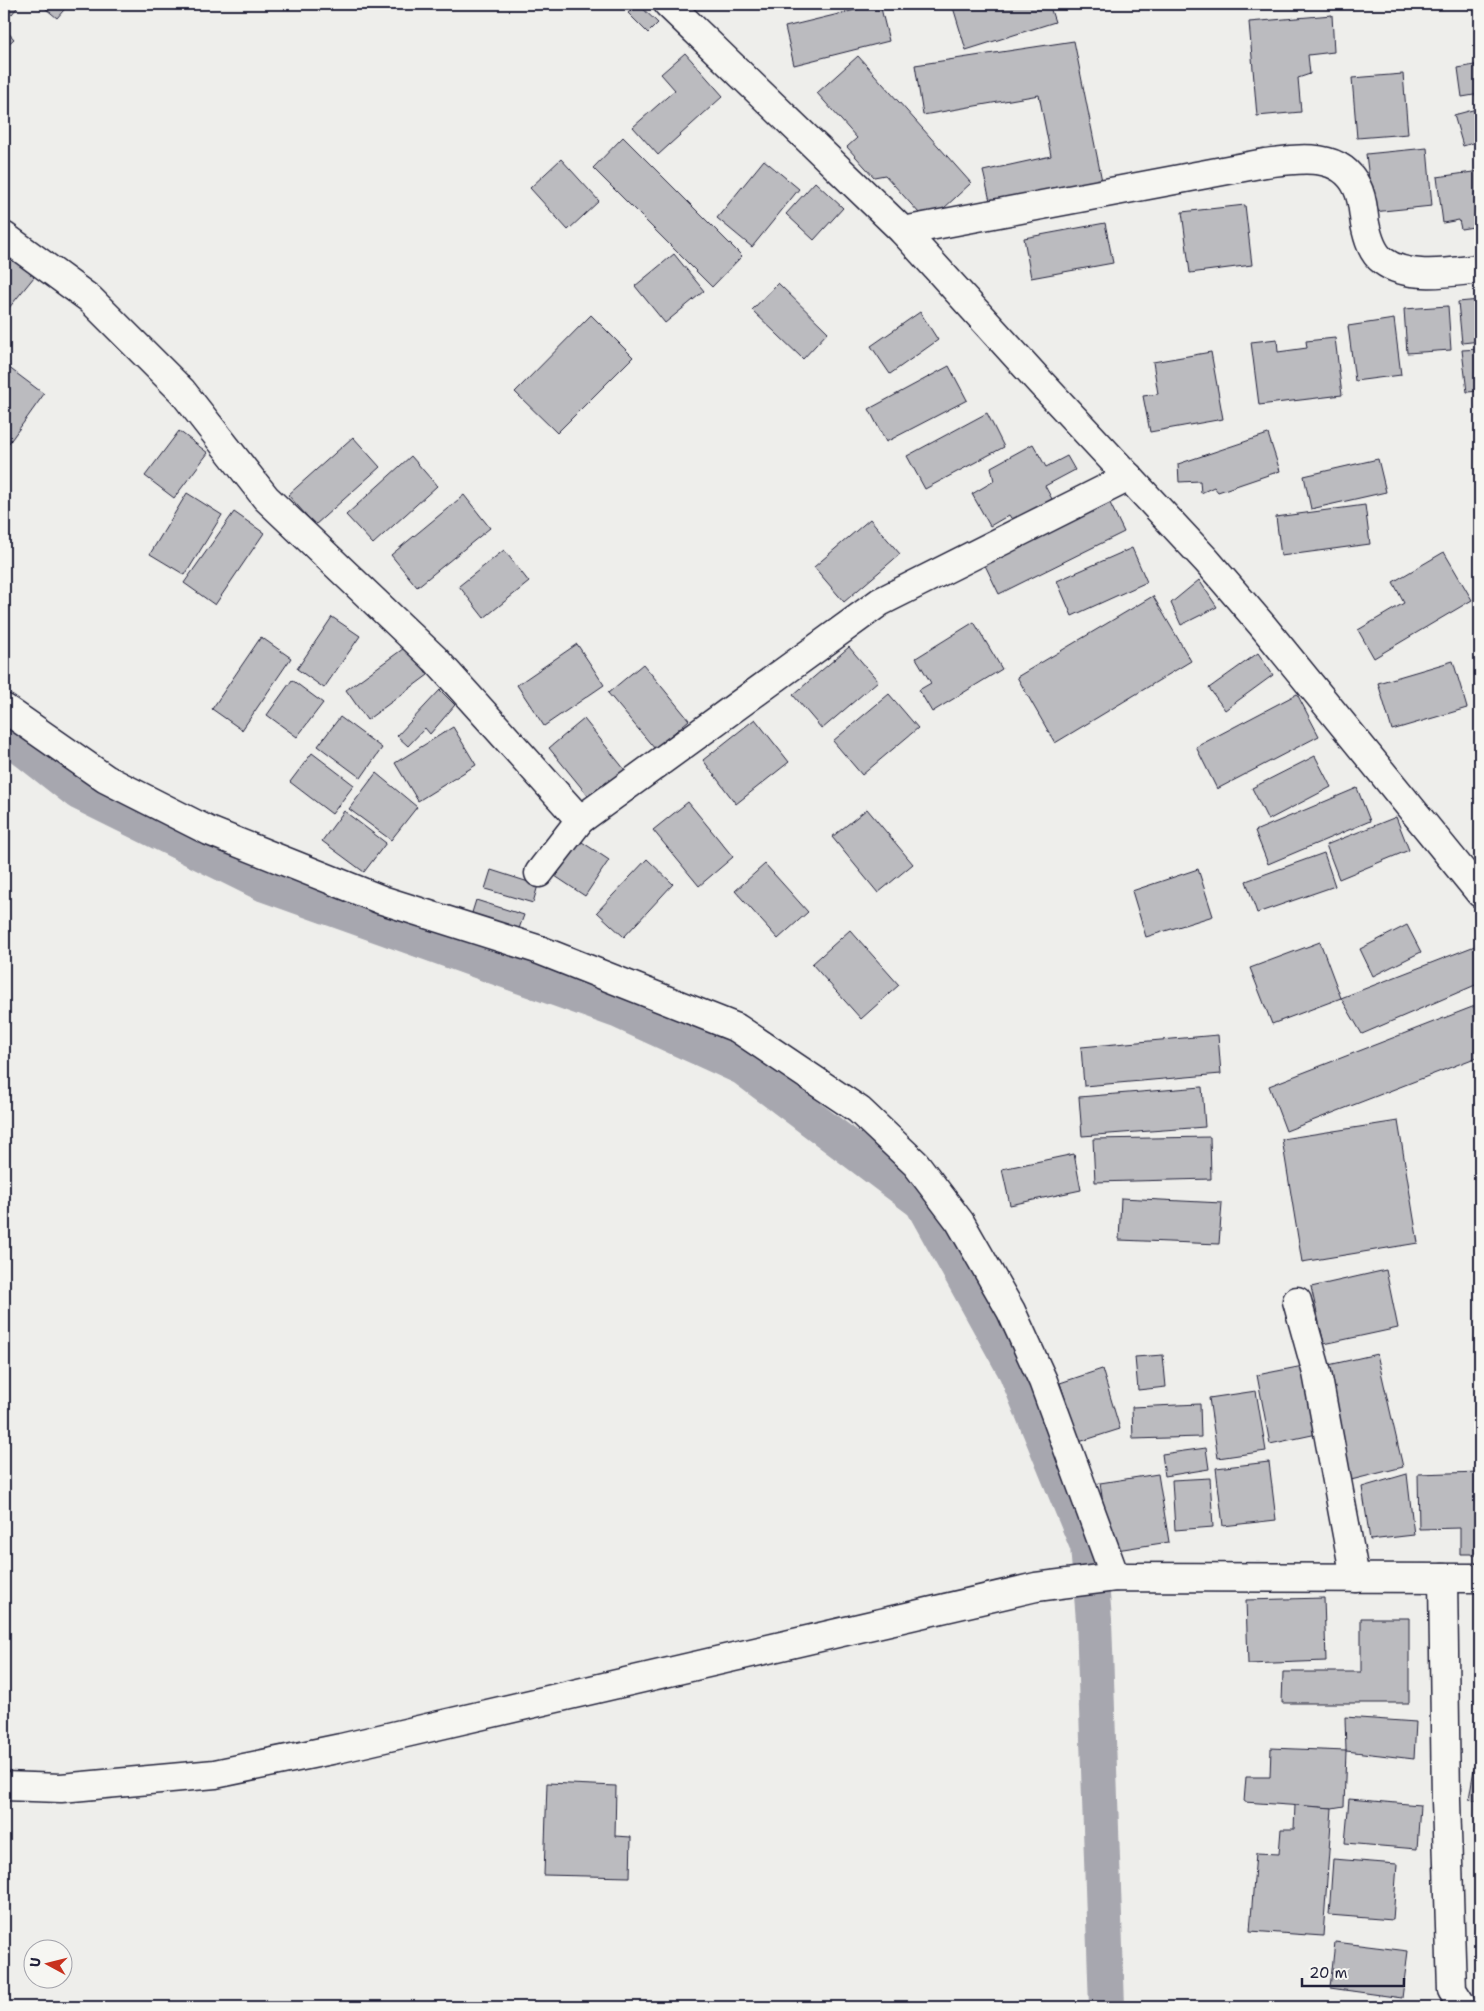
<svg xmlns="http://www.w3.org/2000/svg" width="1484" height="2011" viewBox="0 0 1484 2011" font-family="'Shantell Sans',sans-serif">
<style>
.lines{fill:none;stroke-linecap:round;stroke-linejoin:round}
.canal{stroke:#a7a7af;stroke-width:36}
.building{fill:#bbbbbf;stroke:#22223b}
.minor-casing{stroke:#22223b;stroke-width:31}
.major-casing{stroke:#22223b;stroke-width:31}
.minor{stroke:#f6f6f2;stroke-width:28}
.major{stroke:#f6f6f2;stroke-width:28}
</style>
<rect width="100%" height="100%" fill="#eeeeeb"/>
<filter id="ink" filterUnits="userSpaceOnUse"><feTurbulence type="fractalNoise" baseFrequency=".02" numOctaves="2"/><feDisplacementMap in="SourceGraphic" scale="10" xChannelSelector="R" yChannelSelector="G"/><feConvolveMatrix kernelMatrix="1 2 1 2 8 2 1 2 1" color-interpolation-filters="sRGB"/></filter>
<g filter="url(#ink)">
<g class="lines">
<path class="canal" d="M4,733L79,792L265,884L617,1010L744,1068L922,1202L1016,1371L1088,1546L1094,1620L1107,2007"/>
</g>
<g class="building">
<path d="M4,4H20L12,14L4,7Z"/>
<path d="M40,4H69L57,18Z"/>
<path d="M636,4H638L658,23L648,33L628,13Z"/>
<path d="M880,4L889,41L794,65L785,27Z"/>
<path d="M952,4H1049L1055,22L966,50Z"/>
<path d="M1332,15L1334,52L1308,55L1310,74L1298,78L1301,112L1257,116L1249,22Z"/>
<path d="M4,28L14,39L4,48Z"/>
<path d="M1074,41L1102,181L991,205L983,171L1051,156L1039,95L923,115L915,65Z"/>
<path d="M685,53L723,96L658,155L633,127L675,90L661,74Z"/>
<path d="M858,56L971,183L928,223L885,175L874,177L847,147L857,138L817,93Z"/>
<path d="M1480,64V94L1462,97L1458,68Z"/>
<path d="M1403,74L1408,134L1357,138L1352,78Z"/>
<path d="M1480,108V141L1463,146L1454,115Z"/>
<path d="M623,137L742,256L712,287L593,168Z"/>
<path d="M1427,148L1432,206L1373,212L1366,154Z"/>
<path d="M561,159L599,201L568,230L530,188Z"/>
<path d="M764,160L799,189L752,247L717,218Z"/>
<path d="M1480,171V226L1461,229L1459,220L1443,223L1437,177Z"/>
<path d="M815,182L843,208L814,240L786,214Z"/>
<path d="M1245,205L1252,265L1190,273L1182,212Z"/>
<path d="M1105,223L1113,263L1031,278L1024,238Z"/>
<path d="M674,254L704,291L665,323L635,286Z"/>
<path d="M8,255L34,277L4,314V261Z"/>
<path d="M778,283L828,332L803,359L752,310Z"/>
<path d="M1480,300V341L1462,343L1458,302Z"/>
<path d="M1448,306L1451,350L1407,353L1404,309Z"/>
<path d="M920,312L938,340L890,374L871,346Z"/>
<path d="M591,315L633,357L557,433L515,392Z"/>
<path d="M1394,319L1401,375L1355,381L1348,326Z"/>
<path d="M1335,338L1342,395L1259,405L1251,342L1277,339L1278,352L1307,348L1306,341Z"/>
<path d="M1480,349V391L1467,392L1462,350Z"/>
<path d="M1211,352L1223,419L1150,432L1143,396L1158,394L1153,362Z"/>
<path d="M4,364L44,394L9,443L4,439Z"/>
<path d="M949,366L967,400L886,442L869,409Z"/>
<path d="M987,413L1004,447L925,489L907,456Z"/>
<path d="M179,431L208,453L174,498L145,476Z"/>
<path d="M1268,434L1280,471L1218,492L1214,487L1201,493L1200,481L1179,482L1178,464Z"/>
<path d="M353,437L380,467L315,525L288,495Z"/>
<path d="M1033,444L1046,467L1067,456L1075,470L1045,486L1052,499L1013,521L1009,515L990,526L972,494L994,481L991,467Z"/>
<path d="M411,456L437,486L373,544L346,515Z"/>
<path d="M1378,459L1386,492L1311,509L1304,476Z"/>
<path d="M187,493L222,515L185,575L150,554Z"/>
<path d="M464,495L490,528L417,587L391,555Z"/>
<path d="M1107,497L1124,532L999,594L982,559Z"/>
<path d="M1365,505L1370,544L1281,556L1276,517Z"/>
<path d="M234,512L264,533L215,605L184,583Z"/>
<path d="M870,519L900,554L844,602L814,567Z"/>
<path d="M1132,548L1147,582L1072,616L1057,581Z"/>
<path d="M504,550L529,582L484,618L459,586Z"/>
<path d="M1444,552L1472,600L1374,658L1358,630L1404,603L1393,582Z"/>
<path d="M1199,580L1217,607L1181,625L1171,603Z"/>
<path d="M1153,596L1191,661L1055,743L1017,677Z"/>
<path d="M332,617L360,636L324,688L297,669Z"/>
<path d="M974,622L1002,669L932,712L919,690L931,683L916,658Z"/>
<path d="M261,637L291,658L242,730L212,709Z"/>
<path d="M577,644L604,685L544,726L517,685Z"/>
<path d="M407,646L428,675L367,720L346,690Z"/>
<path d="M849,647L878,681L822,729L793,695Z"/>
<path d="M1258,653L1273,675L1225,710L1209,688Z"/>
<path d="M1453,661L1467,708L1392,730L1378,683Z"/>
<path d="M643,664L689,720L655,749L608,693Z"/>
<path d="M292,680L323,703L297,737L267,715Z"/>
<path d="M440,690L455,705L430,734L425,728L408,746L397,736Z"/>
<path d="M889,694L918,728L862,775L833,741Z"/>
<path d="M1297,694L1319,736L1217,789L1196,747Z"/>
<path d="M340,717L382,748L361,778L318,746Z"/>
<path d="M584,719L629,775L594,803L549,748Z"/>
<path d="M755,719L789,762L736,804L703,760Z"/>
<path d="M453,727L476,765L418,801L395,763Z"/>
<path d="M312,753L354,785L332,814L290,782Z"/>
<path d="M1315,756L1331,787L1268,820L1252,788Z"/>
<path d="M376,773L417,807L391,840L349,809Z"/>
<path d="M1357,788L1370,821L1268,864L1255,831Z"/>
<path d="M688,802L733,857L699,886L653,830Z"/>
<path d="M867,809L913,864L878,893L832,837Z"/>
<path d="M344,811L386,843L364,872L322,841Z"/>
<path d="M1396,817L1409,850L1339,879L1326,845Z"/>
<path d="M579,840L609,860L585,896L555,876Z"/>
<path d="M1324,853L1335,886L1257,913L1246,881Z"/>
<path d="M647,859L673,884L624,937L597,912Z"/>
<path d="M765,864L808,912L778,939L735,891Z"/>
<path d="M1198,869L1213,916L1146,937L1132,891Z"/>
<path d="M491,870L538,885L533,903L485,889Z"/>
<path d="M476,900L524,915L517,934L470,919Z"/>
<path d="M1407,925L1421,952L1373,976L1360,949Z"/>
<path d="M850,930L899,985L861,1019L812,964Z"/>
<path d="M1320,942L1341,998L1272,1024L1250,968Z"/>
<path d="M1480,944V983L1362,1034L1341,998Z"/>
<path d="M1480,1004V1056L1286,1131L1269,1086Z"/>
<path d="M1218,1035L1221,1074L1084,1086L1081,1047Z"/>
<path d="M1202,1087L1205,1127L1082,1136L1079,1097Z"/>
<path d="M1398,1121L1418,1243L1302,1262L1282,1139Z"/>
<path d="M1210,1137L1211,1179L1095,1182L1093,1139Z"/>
<path d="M1074,1154L1081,1190L1010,1205L1002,1169Z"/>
<path d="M1121,1198L1222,1203L1219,1244L1119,1240Z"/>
<path d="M1386,1270L1398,1328L1324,1344L1311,1287Z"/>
<path d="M1377,1354L1403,1467L1351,1480L1324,1366Z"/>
<path d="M1163,1355L1166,1387L1138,1390L1135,1357Z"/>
<path d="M1303,1366L1317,1434L1270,1444L1257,1375Z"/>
<path d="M1102,1369L1120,1429L1079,1442L1060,1383Z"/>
<path d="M1256,1391L1266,1451L1218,1458L1209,1398Z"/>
<path d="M1200,1404L1201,1437L1133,1439L1132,1407Z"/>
<path d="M1206,1448L1209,1469L1165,1476L1162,1454Z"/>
<path d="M1269,1462L1276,1520L1223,1526L1216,1468Z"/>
<path d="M1480,1472V1554H1460V1528L1419,1529L1418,1474Z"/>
<path d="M1158,1474L1169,1542L1110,1551L1100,1483Z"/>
<path d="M1407,1474L1414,1535L1370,1540L1362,1487Z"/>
<path d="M1210,1478L1213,1527L1175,1530L1172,1480Z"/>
<path d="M1324,1598L1326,1661L1248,1664L1246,1600Z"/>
<path d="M1361,1618H1409V1703H1282L1283,1672H1361Z"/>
<path d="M1345,1717L1416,1722L1414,1759L1346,1751Z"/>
<path d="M1271,1748L1346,1751L1344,1806L1332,1808L1244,1802L1246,1777H1270Z"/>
<path d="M1476,1757H1480V1801L1469,1799Z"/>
<path d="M547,1783L616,1786L615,1836L631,1837L630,1877L544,1875Z"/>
<path d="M1349,1799L1420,1805L1417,1849L1345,1843Z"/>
<path d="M1295,1805L1332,1808L1323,1936L1250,1931L1256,1853L1279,1854L1281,1829H1294Z"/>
<path d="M1333,1859L1397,1864L1393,1920L1329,1915Z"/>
<path d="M1480,1887V1913H1478Z"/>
<path d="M1335,1942L1408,1951L1402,1998L1330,1988Z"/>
</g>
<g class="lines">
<g class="minor-casing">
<g id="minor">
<path d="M903,231L1265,163C1297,159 1340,151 1357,187C1363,198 1363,212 1365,224C1368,238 1372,253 1383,261C1408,280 1451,272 1480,269"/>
<path d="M4,236L90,299L182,391L266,498L435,659L580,820"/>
<path d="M4,708L106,779L209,831L382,900L537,949L737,1028L859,1110L916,1164L960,1222L1011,1311L1043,1381L1115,1577"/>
<path d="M539,873L580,820L880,602L1129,477"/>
<path d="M1297,1301L1317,1373L1355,1578"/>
<path d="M1443,1578L1446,1800L1452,1990L1463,2007"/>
<path d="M4,1786L61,1788L215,1774L341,1748L1036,1587L1115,1577L1480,1578"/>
</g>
</g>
<g class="major-casing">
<path id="major" d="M668,4L903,231L1040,382L1207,561L1262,625L1480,893"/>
</g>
<use href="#minor" class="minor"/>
<use href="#major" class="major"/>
</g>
</g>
<rect width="1484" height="2011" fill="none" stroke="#f6f6f2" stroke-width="20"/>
<rect x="10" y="10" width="1464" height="1991" fill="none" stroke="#22223b" stroke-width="2" filter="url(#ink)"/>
<g transform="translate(48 1964) rotate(277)"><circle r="24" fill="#f6f6f2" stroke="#a1a1a9"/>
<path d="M0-4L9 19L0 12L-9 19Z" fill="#c8321e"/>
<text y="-8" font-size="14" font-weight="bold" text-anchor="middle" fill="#22223b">U</text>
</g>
<path d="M1302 1978v8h102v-8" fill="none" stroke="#22223b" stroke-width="2.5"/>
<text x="1309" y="1978" font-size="15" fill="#22223b" stroke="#f6f6f2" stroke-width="4" paint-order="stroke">20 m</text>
</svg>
